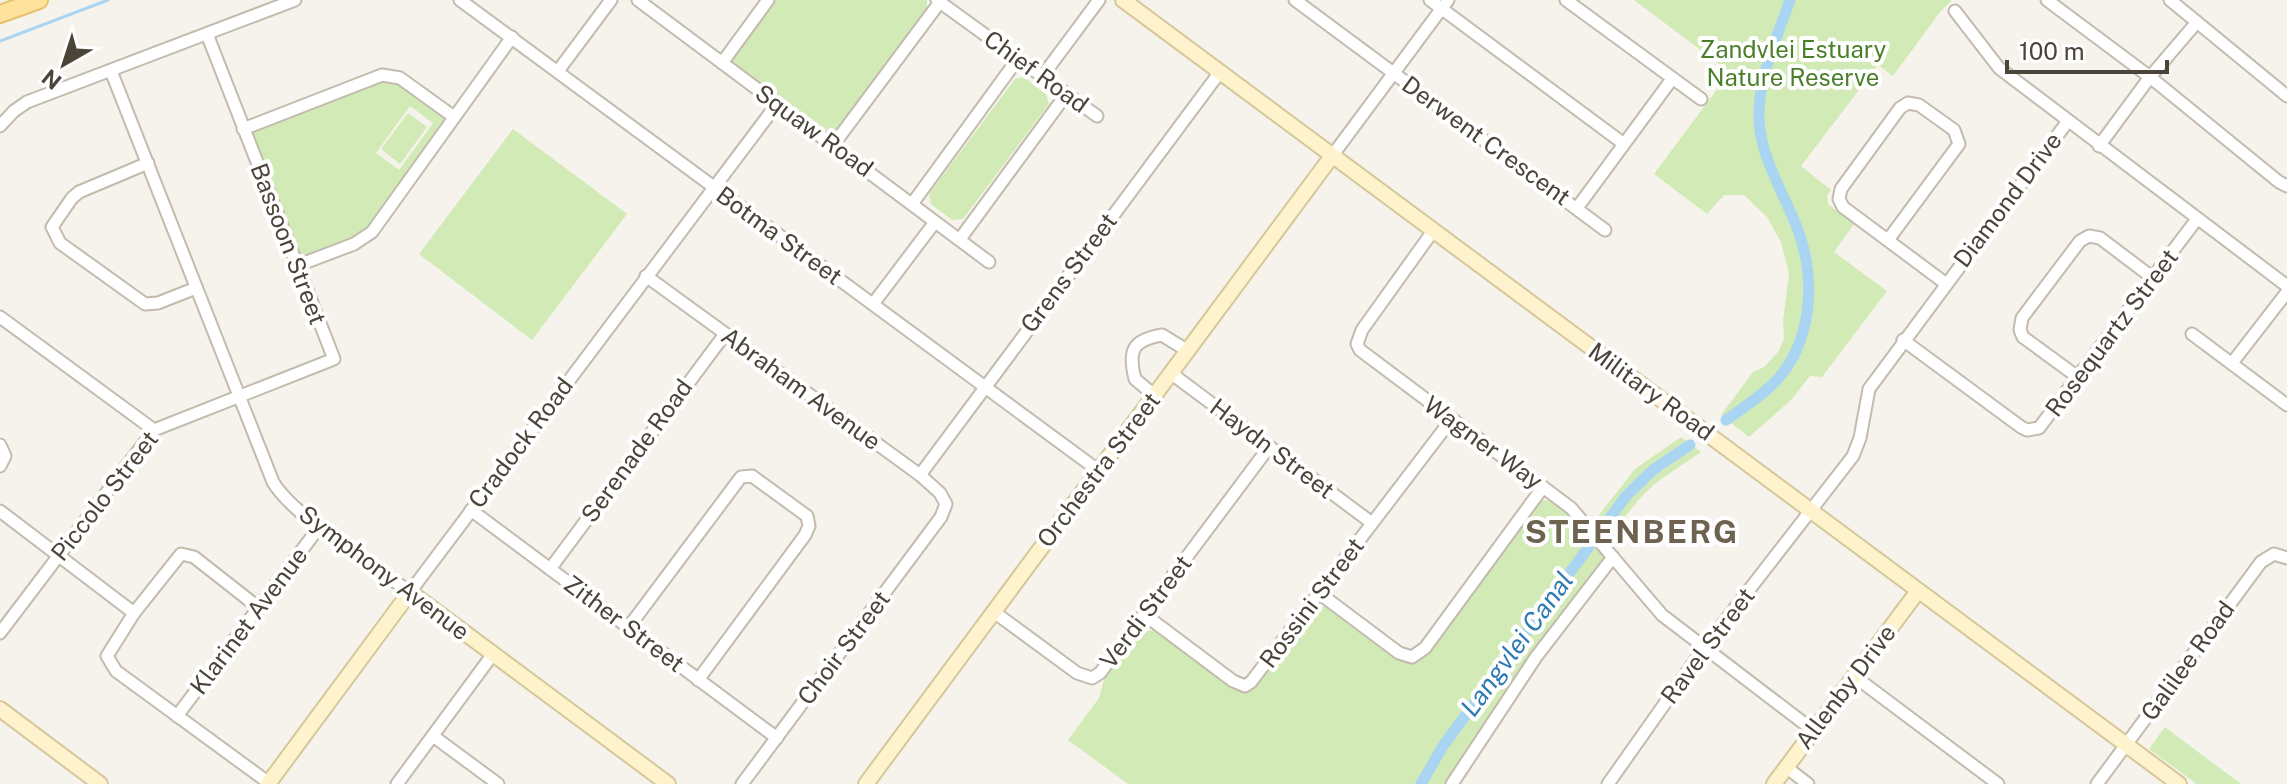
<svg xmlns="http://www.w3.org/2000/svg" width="2287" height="784" viewBox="0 0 2287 784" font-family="'Public Sans',sans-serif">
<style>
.green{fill:#d2eab5;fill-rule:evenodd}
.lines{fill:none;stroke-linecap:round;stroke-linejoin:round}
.stream{stroke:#a9d4f2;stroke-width:3}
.canal{stroke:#a9d4f2;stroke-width:11}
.street-casing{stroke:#c2bbae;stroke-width:15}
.secondary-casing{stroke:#d6c79b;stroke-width:18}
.primary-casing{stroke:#e6c16a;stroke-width:20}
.street{stroke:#fff;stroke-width:11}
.secondary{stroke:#fff3cd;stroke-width:14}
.primary{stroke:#ffe39c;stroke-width:16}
.labels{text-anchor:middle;stroke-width:8;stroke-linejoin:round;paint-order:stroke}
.park-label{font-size:24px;fill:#4a7f2a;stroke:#fff}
.street-label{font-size:24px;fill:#4b4439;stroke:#fff}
.water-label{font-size:26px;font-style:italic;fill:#2e7ab2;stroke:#fff}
.district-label{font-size:32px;font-weight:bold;letter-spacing:2px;fill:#6e6250;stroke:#fff}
</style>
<rect width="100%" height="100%" fill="#f6f3ec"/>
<g class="green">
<path d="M774,0H927V13L838,132L832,135H825L736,68L732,61L734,54Z"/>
<path d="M1634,0H1952L1940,12L1893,76L1878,65L1801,166L1831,190L1827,196L1828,204L1854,224L1834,252L1887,291L1822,377L1810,376L1791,400L1749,437L1721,415L1753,372L1764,367L1778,352L1784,339L1783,320L1789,274L1781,242L1767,217L1744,195H1724L1707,214L1654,174L1730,72Z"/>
<path d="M1023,77L1046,94L1049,104L963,219L952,220L931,204L929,194L1015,79Z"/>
<path d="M389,80L401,84L443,116L445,125L365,231L311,254H299L252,134L256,129L377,81ZM410,106L433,123L399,170L376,153Z"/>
<path d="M408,113L427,127L400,164L381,149Z"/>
<path d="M513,129L627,214L532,340L419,254Z"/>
<path d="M1681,437L1701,452L1657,482L1641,497L1610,535L1604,534L1595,520L1635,469Z"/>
<path d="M1543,500C1563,499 1600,542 1604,560L1450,784H1128L1068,740L1099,698L1105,676L1137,633L1155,630L1234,690L1246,691L1256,686L1313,610L1320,606L1330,607L1413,661L1424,656L1535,505Z"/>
<path d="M2165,727L2174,734L2241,784H2197L2149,749Z"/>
</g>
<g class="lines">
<path class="stream" d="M0,41L108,0"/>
<g class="canal">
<path d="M1726,420C1743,408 1760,397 1775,382C1812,343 1816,282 1799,233C1787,199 1765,166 1760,130C1754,85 1776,41 1790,0"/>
<path d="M1421,784L1443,746L1626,496L1654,469L1690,445"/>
</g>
<g class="street-casing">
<g id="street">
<path d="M460,0L1099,471"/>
<path d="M638,0L989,262"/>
<path d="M937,0L1097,116"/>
<path d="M1295,0L1605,230"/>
<path d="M1430,0L1624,144"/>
<path d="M1566,0L1701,99"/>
<path d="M2047,0L2150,77L2279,182L2287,186"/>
<path d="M2170,0L2287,96"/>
<path d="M1955,11L1999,68L2287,286"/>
<path d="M722,63L768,0"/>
<path d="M111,71L273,482C293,516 375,567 410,592L777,104"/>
<path d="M558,71L611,0"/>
<path d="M1041,78L1099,0"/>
<path d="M0,126L14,111L27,102L295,0"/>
<path d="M243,129L382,75L400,78L454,117"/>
<path d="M834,144L940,2"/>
<path d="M2099,146L2150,77L2197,22"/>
<path d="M1332,156L1448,0"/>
<path d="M148,163L79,192L72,198L52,227L60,243L145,304L158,303L196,288"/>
<path d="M912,204L1017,60"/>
<path d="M1577,208L1672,79"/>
<path d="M1433,231L1362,330L1357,344L1360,350L1571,508L1662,615L1814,731"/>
<path d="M960,239L1065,96"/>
<path d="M1888,240L1959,144L1954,130L1919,105L1908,103L1900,108L1841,189L1839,199L1843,207L1945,283"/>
<path d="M296,266L354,244L372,232L512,37"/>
<path d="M646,276L920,475L940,493L946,504L941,517L742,784"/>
<path d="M873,304L935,222"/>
<path d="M0,317L154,430"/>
<path d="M2192,334L2287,405"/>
<path d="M1903,340L2021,427L2027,430L2039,428L2197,219"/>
<path d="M2232,363L2287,292"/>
<path d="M1172,374L1372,523"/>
<path d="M2079,378L2023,337L2020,330L2022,318L2080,241L2089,236L2100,238L2153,278"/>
<path d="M1155,396L1135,379C1128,351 1132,340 1162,335L1188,351"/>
<path d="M0,445L5,456L0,466"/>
<path d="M920,475L1220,72"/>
<path d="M471,510L777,738"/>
<path d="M0,511L134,613"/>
<path d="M550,569L725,334"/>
<path d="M1319,593L1399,653L1412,657L1425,648L1543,487"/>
<path d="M259,608L194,557L181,554L134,613L107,656L116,671L269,783"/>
<path d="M994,612L1077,673L1092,678L1100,673L1269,447"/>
<path d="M1145,615L1233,681L1245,686L1251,682L1451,420"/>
<path d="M628,628L741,477L752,476L807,516L809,526L805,535L698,680"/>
<path d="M0,633L154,430L334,359L207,34"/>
<path d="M1854,676L1998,784"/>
<path d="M177,716L320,526"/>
<path d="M433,736L498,784"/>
<path d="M1786,767L1808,784"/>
<path d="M397,784L493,654"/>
<path d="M1452,784L1536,657L1613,557"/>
<path d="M1608,784L1704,648L1853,456L1860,438L1869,389L2068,121"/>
<path d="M2097,784L2261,562L2274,554L2287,558"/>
</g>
</g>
<g class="secondary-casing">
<g id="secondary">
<path d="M1123,0L2179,784"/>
<path d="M0,709L100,784"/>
<path d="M268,784L410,592L668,784"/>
<path d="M866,784L1332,156"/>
<path d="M1774,784L1918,591"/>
</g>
</g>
<g class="primary-casing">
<path id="primary" d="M0,14L39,0"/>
</g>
<use href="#street" class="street"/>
<use href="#secondary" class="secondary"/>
<use href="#primary" class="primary"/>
</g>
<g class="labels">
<g class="park-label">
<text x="1793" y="58">Zandvlei Estuary<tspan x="1793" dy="28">Nature Reserve</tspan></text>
</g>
<g class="street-label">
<text transform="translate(1036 72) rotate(36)" y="8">Chief Road</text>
<text transform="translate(814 131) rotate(36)" y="8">Squaw Road</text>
<text transform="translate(1486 141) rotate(36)" y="8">Derwent Crescent</text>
<text transform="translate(2008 200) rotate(-53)" y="8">Diamond Drive</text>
<text transform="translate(779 236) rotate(36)" y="8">Botma Street</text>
<text transform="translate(288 244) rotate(69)" y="8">Bassoon Street</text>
<text transform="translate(1069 273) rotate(-53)" y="8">Grens Street</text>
<text transform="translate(2112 333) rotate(-53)" y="8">Rosequartz Street</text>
<text transform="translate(801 389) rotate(36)" y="8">Abraham Avenue</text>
<text transform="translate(1651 392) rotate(36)" y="8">Military Road</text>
<text transform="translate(521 443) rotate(-53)" y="8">Cradock Road</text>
<text transform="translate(1483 443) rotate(36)" y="8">Wagner Way</text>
<text transform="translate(1272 449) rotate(37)" y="8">Haydn Street</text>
<text transform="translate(637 451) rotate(-54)" y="8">Serenade Road</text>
<text transform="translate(1099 470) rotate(-53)" y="8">Orchestra Street</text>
<text transform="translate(105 496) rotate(-52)" y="8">Piccolo Street</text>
<text transform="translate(384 573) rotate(37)" y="8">Symphony Avenue</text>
<text transform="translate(1312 603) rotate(-53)" y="8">Rossini Street</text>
<text transform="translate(1146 612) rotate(-53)" y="8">Verdi Street</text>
<text transform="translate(249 621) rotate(-53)" y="8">Klarinet Avenue</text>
<text transform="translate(624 624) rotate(37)" y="8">Zither Street</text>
<text transform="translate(1708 646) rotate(-53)" y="8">Ravel Street</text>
<text transform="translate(844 648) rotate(-53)" y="8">Choir Street</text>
<text transform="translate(2188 661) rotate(-54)" y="8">Galilee Road</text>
<text transform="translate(1846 687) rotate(-53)" y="8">Allenby Drive</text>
</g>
<g class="water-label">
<text transform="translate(1517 644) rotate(-54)" y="9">Langvlei Canal</text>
</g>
<g class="district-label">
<text x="1632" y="543">STEENBERG</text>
</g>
</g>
<g transform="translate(64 64) rotate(219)" stroke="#ffffff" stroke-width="6" paint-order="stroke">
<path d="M0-6L14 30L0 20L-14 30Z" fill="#4b4439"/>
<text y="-12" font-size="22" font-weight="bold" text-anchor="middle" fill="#4b4439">N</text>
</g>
<path d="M2007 60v12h160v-12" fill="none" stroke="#4b4439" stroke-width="4"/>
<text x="2019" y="60" font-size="24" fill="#4b4439" stroke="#ffffff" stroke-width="6" paint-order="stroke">100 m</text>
</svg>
